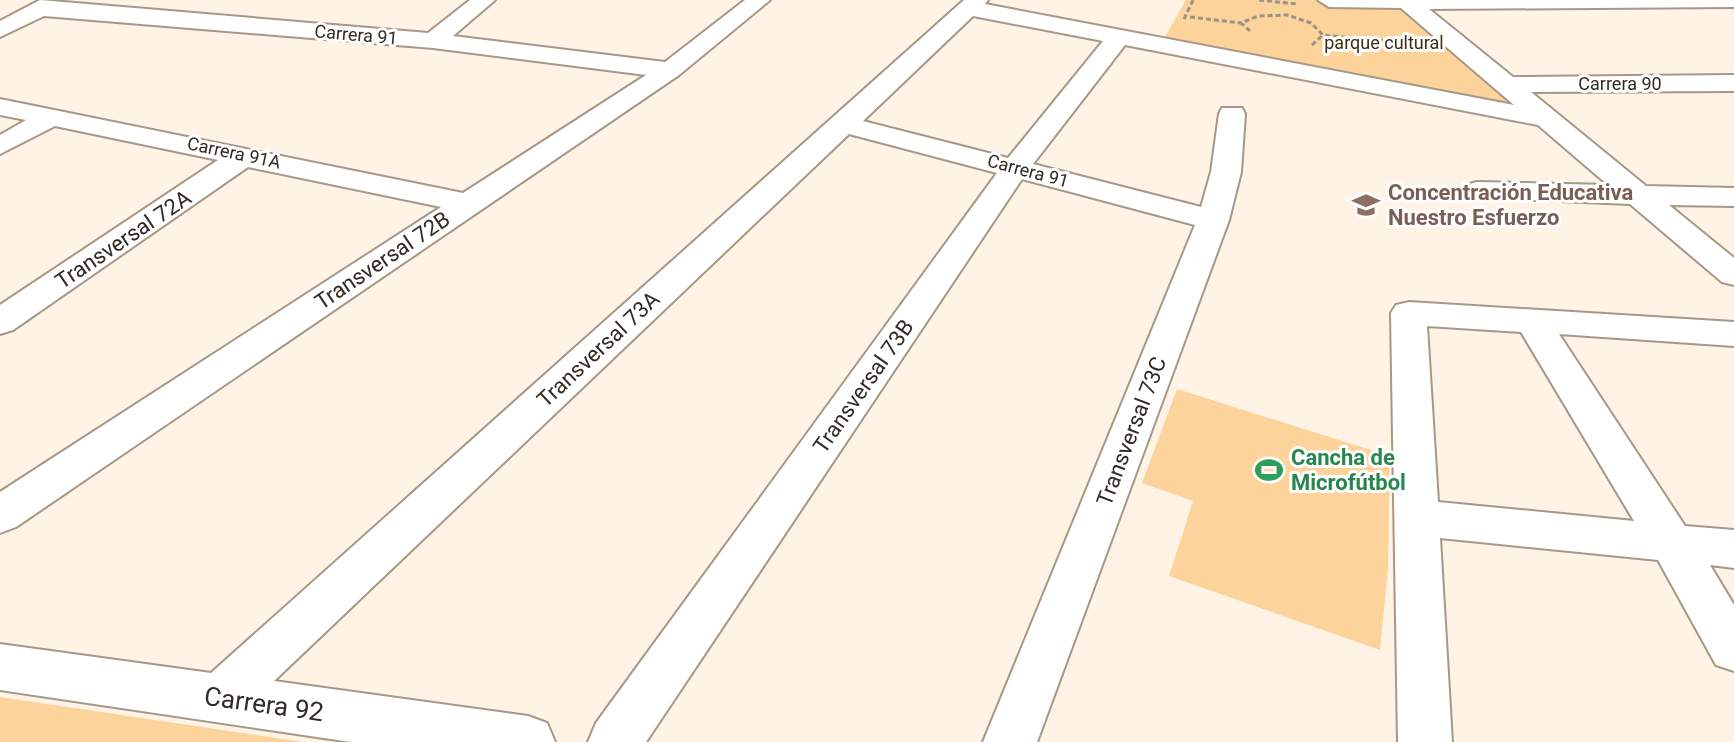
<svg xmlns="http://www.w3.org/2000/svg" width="1734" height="742" viewBox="0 0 1734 742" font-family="Roboto,sans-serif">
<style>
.green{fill:#fcd39b}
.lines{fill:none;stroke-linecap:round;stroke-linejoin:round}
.street-casing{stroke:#a59887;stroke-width:4}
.path{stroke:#9b9388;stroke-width:3;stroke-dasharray:5 3;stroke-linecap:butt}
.street{fill:#fff;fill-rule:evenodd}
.labels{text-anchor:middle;stroke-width:6;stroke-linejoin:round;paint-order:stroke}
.far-street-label{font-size:18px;fill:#302b24;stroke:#fff}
.far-park-label{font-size:18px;fill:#3e2c11;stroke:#fff}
.education-label{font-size:22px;font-weight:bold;fill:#785e54;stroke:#fff;text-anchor:start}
.street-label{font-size:22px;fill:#302b24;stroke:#fff}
.leisure-label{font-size:22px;font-weight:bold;fill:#27864d;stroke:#fff;text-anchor:start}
.near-street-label{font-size:26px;fill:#302b24;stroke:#fff}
</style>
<rect width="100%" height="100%" fill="#fef3e4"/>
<g class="green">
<path d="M1186,0H1314L1401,6L1520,105L1162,42Z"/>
<path d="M1177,389L1390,456L1388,569L1380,650L1169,576L1193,501L1142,483Z"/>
<path d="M0,697L303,742H0Z"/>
</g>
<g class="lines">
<g class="street-casing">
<g id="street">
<path d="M40,0L428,33L470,0H495L453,36L665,62L745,0H770L679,75L16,527L0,533V492L441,207L248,167L13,330L0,334V305L218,160L55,126L0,154V135L26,120L0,115V99L463,193L646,75L433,48L44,16L0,37V21Z"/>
<path d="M964,0H988L985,4L1514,105L1401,8L1329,7L1318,0H1734V7L1429,9L1513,77L1734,75V91L1531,92L1646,186L1734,188V206L1669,205L1734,258V285L1722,282L1630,204L1466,197L1462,191L1466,185L1477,182L1608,185L1538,125L1125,45L1033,164L1201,207L1211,172L1219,114L1222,108H1242L1245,114L1241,172L1229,220L1037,742H983L1195,225L1022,179L646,742H588L596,723L997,173L849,134L274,681L528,716L547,723L555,742H351L0,690V644L211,673ZM973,16L1103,41L1008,158L863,121Z"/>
<path d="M1409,302L1734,322V346L1559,334L1685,526L1734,530V568L1710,565L1734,605V671L1716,665L1658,560L1440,538L1452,742H1398L1391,313L1396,305ZM1427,326L1521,332L1634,521L1438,502Z"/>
</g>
</g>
<g class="path">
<path d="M1259,0L1297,4"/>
<path d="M1190,17L1241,23"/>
<path d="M1184,19L1193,0"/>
<path d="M1250,31L1241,23L1258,16L1287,15L1311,23L1323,35L1407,43"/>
<path d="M1312,45L1323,35"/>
</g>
<use href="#street" class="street"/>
</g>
<defs>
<g id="school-bare" transform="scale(2.16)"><path d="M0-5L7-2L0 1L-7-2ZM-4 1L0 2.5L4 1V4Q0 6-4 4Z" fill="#8d6e63" stroke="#fff" stroke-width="2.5" paint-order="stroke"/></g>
<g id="stadium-bare" transform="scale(2.16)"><path d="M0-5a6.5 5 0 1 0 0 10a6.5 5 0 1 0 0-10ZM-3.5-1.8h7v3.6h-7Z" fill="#2e9e5b" stroke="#fff" stroke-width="2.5" paint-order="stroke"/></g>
</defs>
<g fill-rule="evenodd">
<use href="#school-bare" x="1366" y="205"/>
<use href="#stadium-bare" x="1269" y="470"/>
</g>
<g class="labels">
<g class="far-street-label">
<text transform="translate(356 35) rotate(5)" y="6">Carrera 91</text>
<text x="1620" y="90">Carrera 90</text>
<text transform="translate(234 153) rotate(12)" y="6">Carrera 91A</text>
<text transform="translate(1028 171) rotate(15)" y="6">Carrera 91</text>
</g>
<g class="far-park-label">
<text x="1384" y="49">parque cultural</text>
</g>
<g class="education-label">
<text x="1388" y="200">Concentración Educativa<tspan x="1388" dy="25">Nuestro Esfuerzo</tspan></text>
</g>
<g class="street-label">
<text transform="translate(123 239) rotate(-34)" y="8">Transversal 72A</text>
<text transform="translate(382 260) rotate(-34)" y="8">Transversal 72B</text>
<text transform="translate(598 349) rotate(-43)" y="8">Transversal 73A</text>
<text transform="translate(863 386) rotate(-55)" y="8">Transversal 73B</text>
<text transform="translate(1131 431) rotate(-69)" y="8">Transversal 73C</text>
</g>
<g class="leisure-label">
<text x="1291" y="465">Cancha de<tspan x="1291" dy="25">Microfútbol</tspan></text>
</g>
<g class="near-street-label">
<text transform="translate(264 704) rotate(8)" y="9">Carrera 92</text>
</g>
</g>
</svg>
